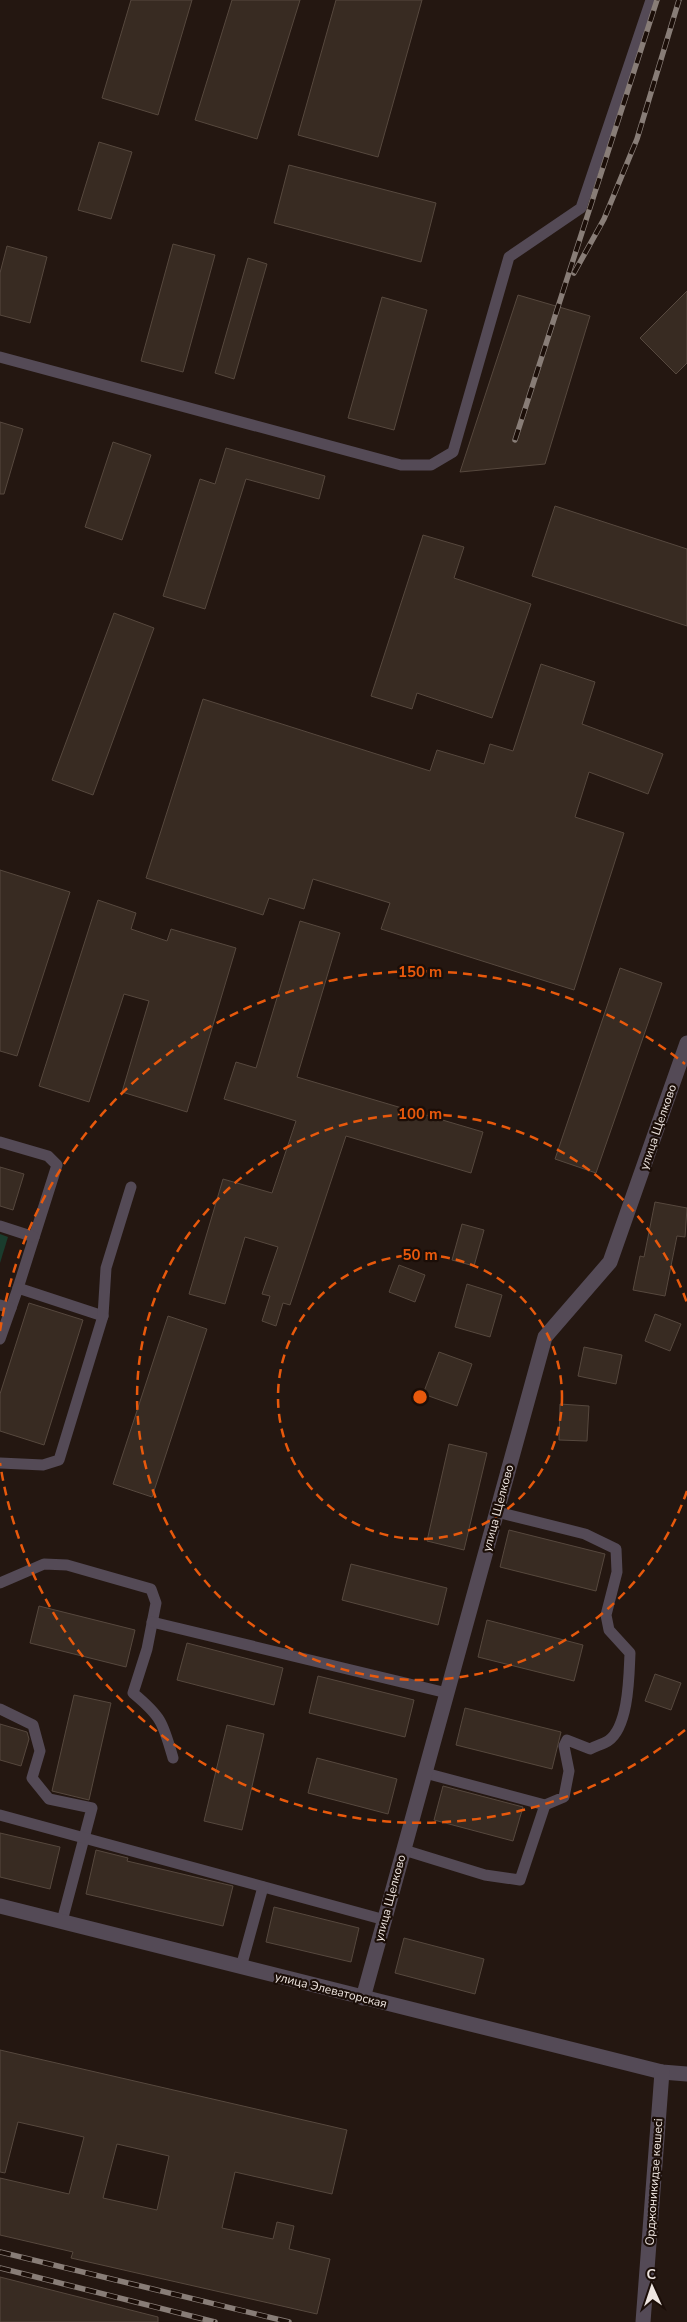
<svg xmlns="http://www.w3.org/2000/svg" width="687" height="2322" viewBox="0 0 687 2322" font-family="'Nunito Sans',sans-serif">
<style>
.green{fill:#1a3c2d}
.building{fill:#382b22;stroke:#56483e;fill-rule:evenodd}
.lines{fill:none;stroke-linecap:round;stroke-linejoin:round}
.lane{stroke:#544a56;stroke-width:11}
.street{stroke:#544a56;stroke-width:15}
.rail-casing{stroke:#887d77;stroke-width:5.5}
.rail{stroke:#1b0e08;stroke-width:4;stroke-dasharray:11;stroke-linecap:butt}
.ring{fill:none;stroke:#e8590c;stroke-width:2.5;stroke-dasharray:9 6}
.labels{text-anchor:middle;stroke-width:4.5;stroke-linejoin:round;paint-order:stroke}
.street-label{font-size:12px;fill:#eee5e0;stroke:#1b0e08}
.centre{fill:#e8590c;stroke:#1b0e08;stroke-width:2.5}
.ring-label{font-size:15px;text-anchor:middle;font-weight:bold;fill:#e8590c;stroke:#1b0e08;stroke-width:4.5;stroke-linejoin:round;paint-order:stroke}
</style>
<rect width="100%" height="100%" fill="#241711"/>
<path class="green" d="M0,1234L8,1237L0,1263Z"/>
<g class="building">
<path d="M131,0H192L158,115L102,98Z"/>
<path d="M232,0H300L257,139L195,120Z"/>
<path d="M336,0H422L378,157L298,135Z"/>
<path d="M99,142L132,152L111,219L78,210Z"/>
<path d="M289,165L436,203L421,262L274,223Z"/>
<path d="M173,244L215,255L183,372L141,361Z"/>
<path d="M7,246L47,257L30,323L0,315V273Z"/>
<path d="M248,258L267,264L234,379L215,373Z"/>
<path d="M687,291V363L676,374L640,338Z"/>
<path d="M518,295L590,316L545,464L460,472Z"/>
<path d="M382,297L427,310L394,430L348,418Z"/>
<path d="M0,422L23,429L4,494H0Z"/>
<path d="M113,442L151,455L122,540L85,527Z"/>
<path d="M226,448L325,476L319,499L246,479L205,609L163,596L200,479L215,484Z"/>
<path d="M555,506L687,549V626L532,576Z"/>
<path d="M423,535L464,547L454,578L531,604L492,718L417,693L412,709L371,696Z"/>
<path d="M114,613L154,628L93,795L52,780Z"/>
<path d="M541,664L595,682L582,724L663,754L648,794L589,772L575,817L624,833L574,990L381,929L390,903L313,879L304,909L269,898L263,915L146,878L203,699L430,771L437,750L484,764L490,744L513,751Z"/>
<path d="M0,870L70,892L17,1056L0,1051Z"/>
<path d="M98,900L136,913L131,929L167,941L171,929L236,948L187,1112L122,1092L149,1001L124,994L89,1102L39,1086Z"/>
<path d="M300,921L340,933L297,1077L483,1132L471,1173L346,1136L290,1305L283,1303L276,1326L262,1321L270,1296L262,1294L278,1247L245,1237L225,1304L189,1294L223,1179L272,1193L296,1121L224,1099L236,1062L256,1068Z"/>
<path d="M620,968L662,983L596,1173L555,1159Z"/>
<path d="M0,1167L24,1174L13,1210L0,1206Z"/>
<path d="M655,1202L687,1208L685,1237L677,1236L665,1296L633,1290L640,1256L644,1257Z"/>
<path d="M462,1224L484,1230L474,1266L452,1260Z"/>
<path d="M399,1265L425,1275L415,1302L389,1292Z"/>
<path d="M467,1284L502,1295L490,1337L455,1327Z"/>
<path d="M29,1303L83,1320L44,1445L0,1431V1394Z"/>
<path d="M655,1314L681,1324L670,1351L645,1341Z"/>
<path d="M168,1316L207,1329L152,1497L113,1484Z"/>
<path d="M584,1347L622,1355L616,1384L578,1376Z"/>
<path d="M439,1352L472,1364L457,1406L423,1394Z"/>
<path d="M560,1404L589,1406L587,1441L559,1440Z"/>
<path d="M449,1444L487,1453L464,1550L427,1541Z"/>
<path d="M509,1530L605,1554L596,1591L500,1567Z"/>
<path d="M351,1564L447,1588L438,1625L342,1600Z"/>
<path d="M39,1606L135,1630L126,1667L30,1643Z"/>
<path d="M487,1620L583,1645L574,1681L478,1657Z"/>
<path d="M187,1643L283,1668L274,1705L177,1680Z"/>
<path d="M655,1674L681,1683L671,1710L645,1701Z"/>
<path d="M318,1676L414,1700L405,1737L309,1713Z"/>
<path d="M74,1695L111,1703L89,1800L52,1791Z"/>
<path d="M465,1708L561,1732L552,1769L456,1745Z"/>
<path d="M0,1724L27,1732L29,1739L21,1766L0,1760Z"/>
<path d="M227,1725L264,1734L242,1830L204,1821Z"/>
<path d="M317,1758L397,1779L388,1814L308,1793Z"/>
<path d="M443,1786L523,1807L513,1841L434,1820Z"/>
<path d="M0,1833L60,1847L50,1889L0,1877Z"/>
<path d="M96,1850L128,1858L127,1861L233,1886L223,1926L86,1894Z"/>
<path d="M274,1907L359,1928L351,1962L266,1942Z"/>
<path d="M404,1938L484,1959L475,1994L395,1973Z"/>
<path d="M0,2050L347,2130L332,2194L235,2172L222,2228L273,2239L277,2222L294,2226L289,2249L330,2259L317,2314L71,2258L73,2252L0,2235V2178L69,2194L84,2137L18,2122L5,2173L0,2172ZM117,2144L169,2156L157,2210L103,2198Z"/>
<path d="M0,2277L158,2317V2322H0Z"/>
</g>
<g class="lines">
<g class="lane">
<path d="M0,357L401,465H431L453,452L509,257L581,208L651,0"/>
<path d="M0,1142L48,1156L57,1165L18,1288"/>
<path d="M0,1226L34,1237"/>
<path d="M0,1305L11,1308L18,1288L103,1316"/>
<path d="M0,1339L11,1308"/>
<path d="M0,1463L43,1465L59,1460L103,1316L106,1268L131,1187"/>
<path d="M497,1512L585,1534L616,1549L617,1572L606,1615L609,1630L630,1653C629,1675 629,1727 608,1741C603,1744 596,1746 590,1749L567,1740L564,1746L569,1771L564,1797L545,1805"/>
<path d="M0,1583L44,1564L67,1565L151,1589L156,1603L147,1649L133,1693C162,1717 163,1723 173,1758"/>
<path d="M152,1622L447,1693"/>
<path d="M0,1709L33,1725L40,1751L32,1778L49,1799L92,1808L62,1921"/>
<path d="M0,1815L385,1920"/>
<path d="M404,1850L485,1875L520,1880L545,1805L425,1773"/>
<path d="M241,1967L263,1887"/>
</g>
<g class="street">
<path d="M0,1906L662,2072L687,2074"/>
<path d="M363,1998L545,1337L610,1262L687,1043"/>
<path d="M643,2322L662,2072"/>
</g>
<g class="rail-casing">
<g id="rail">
<path d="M574,273L604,219L637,139L679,0"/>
<path d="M515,440L657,0"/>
<path d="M0,2252L289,2322"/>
<path d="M0,2268L215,2322"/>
</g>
</g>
<use href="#rail" class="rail"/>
</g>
<g class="ring">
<circle cx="420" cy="1397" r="142"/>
<path d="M687 1491A283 283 0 1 1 687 1303"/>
<path d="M685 1730A425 425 0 0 1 0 1463M0 1331A425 425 0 0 1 685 1064"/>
</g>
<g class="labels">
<g class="street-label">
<text transform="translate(658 1127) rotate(-71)" y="4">улица Щелково</text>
<text transform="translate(498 1508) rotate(-75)" y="4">улица Щелково</text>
<text transform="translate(390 1898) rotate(-75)" y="4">улица Щелково</text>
<text transform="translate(331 1990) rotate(14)" y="4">улица Элеваторская</text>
<text transform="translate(654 2182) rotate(-86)" y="4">Орджоникидзе көшесі</text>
</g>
</g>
<circle cx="420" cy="1397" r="8" class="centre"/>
<g class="ring-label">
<text x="420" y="977">150 m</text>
<text x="420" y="1119">100 m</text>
<text x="420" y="1260">50 m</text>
</g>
<g transform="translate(652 2287) rotate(357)" stroke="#1b0e08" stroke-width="4" paint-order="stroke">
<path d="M0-4L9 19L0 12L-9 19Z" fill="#eee5e0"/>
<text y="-8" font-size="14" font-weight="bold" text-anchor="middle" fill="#eee5e0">С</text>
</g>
</svg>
